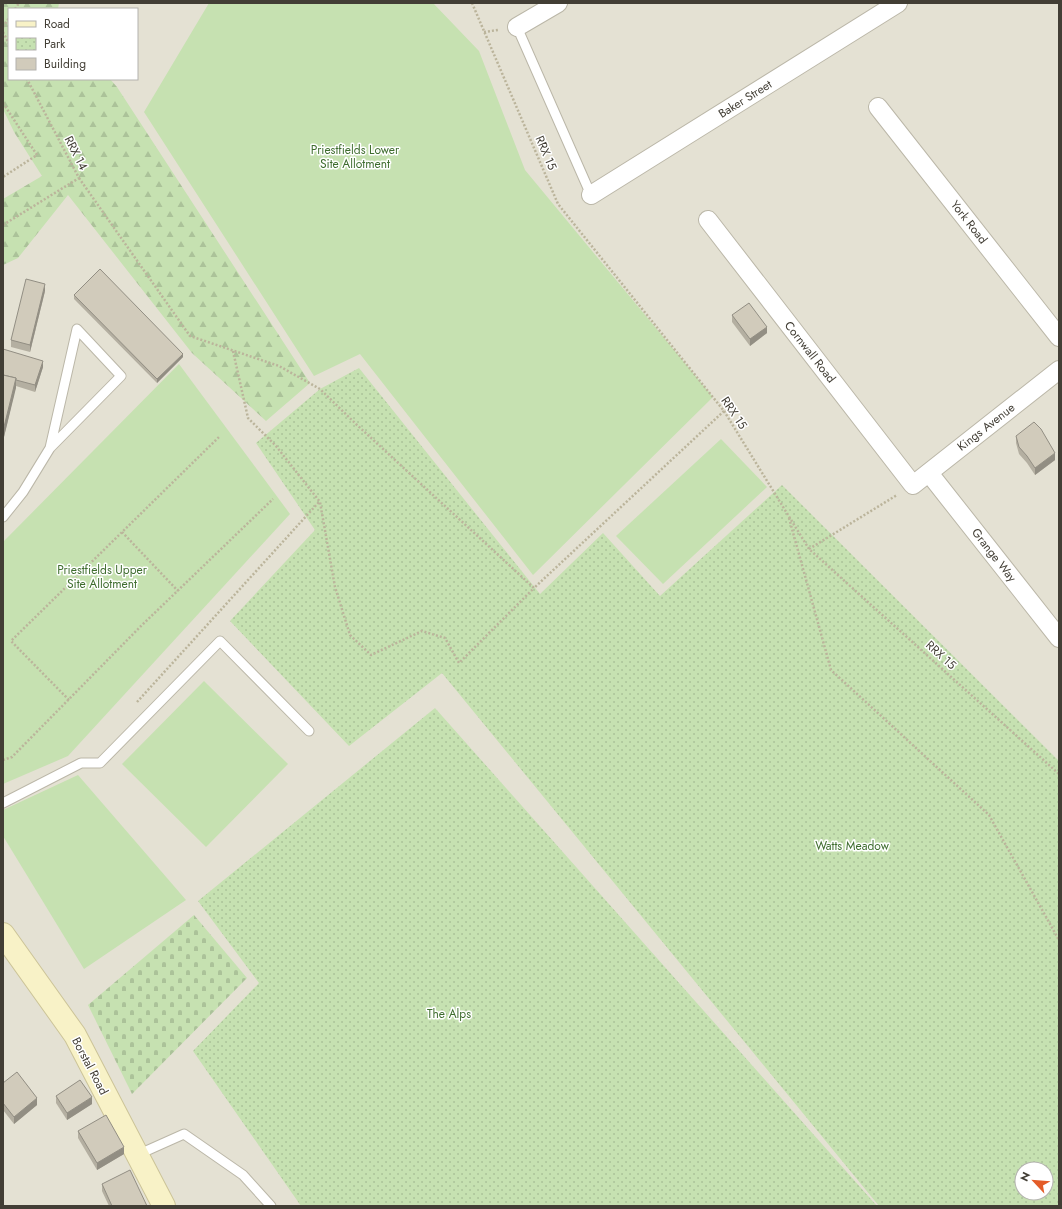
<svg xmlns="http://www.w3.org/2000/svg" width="1062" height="1209" viewBox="0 0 1062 1209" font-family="Jost,sans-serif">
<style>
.residential{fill:#e4e1d3;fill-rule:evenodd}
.forest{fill:url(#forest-firs)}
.cemetery{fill:url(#cemetery-stones)}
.park{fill:url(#park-dots);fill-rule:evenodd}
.garden{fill:#c6e1b1}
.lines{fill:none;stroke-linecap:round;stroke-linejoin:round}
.lane-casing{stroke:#bbb7a8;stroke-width:11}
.street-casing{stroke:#bbb7a8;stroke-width:20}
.secondary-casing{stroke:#ccc498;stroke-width:24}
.path{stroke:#bbb49b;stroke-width:2.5;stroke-dasharray:2 2;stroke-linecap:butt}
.lane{stroke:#fff;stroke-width:9}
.street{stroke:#fff;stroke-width:18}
.secondary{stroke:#f8f2c7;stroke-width:22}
.wall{fill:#b4afa1}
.shaded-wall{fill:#928e83}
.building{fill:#d1cbbb;stroke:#928e83}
.labels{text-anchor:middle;stroke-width:3;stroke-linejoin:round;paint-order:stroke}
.street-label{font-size:12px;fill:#423e35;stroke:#fff}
.park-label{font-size:12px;fill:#3f6d2f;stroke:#fff}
</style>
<defs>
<pattern id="forest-firs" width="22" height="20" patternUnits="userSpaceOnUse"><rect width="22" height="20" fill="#c6e1b1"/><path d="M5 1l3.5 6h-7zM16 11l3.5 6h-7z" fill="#abc299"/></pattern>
<pattern id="cemetery-stones" width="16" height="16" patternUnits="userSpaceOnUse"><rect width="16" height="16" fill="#c6e1b1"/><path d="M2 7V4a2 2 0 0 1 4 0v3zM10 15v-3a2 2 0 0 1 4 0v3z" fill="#abc299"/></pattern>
<pattern id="park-dots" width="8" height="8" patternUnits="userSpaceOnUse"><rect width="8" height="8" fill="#c6e1b1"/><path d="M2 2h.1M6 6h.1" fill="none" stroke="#abc299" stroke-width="1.8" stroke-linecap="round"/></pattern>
</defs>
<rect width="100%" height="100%" fill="#f0eee5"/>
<path class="residential" d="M3,3H1059V1206H3ZM9,9H137V79H9ZM1022,1169H1046V1193H1022Z"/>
<path class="forest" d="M3,3H59L58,9H9V79H110L117,87L310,383L266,421L192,353L68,195L18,258L3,265V199L42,176L14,132L3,109Z"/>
<path class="cemetery" d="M194,915L247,978L132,1094L88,1005Z"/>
<g class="park">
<path d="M359,368L540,594L603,533L660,596L782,485L1059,761V1206H879L442,673L349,746L230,621L315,530L256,443L320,389ZM1022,1169H1046V1193H1022Z"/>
<path d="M435,708L877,1206H301L193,1051L259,983L198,901Z"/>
</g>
<g class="garden">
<path d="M209,3H433L479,51L525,170L713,397L533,575L360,354L314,376L144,112Z"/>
<path d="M179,364L290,514L68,756L3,784V542Z"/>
<path d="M721,439L767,487L663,584L616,536Z"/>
<path d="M204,681L288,764L206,847L122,764Z"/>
<path d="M78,775L186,900L84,969L3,836V810Z"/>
</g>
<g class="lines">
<g class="lane-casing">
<g id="lane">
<path d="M517,27L591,195"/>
<path d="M3,517L23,492L50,448L121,376L77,329L50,448"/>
<path d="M3,803L81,763H100L220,641L309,731"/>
<path d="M137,1155L184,1134L243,1175L271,1206"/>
</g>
</g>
<g class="street-casing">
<g id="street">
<path d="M517,27L558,3"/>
<path d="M878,107L1059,337"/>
<path d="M591,195L898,3"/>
<path d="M708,220L913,485L1059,370"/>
<path d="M929,473L1059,638"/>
</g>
</g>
<g class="secondary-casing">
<path id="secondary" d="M3,934L75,1035L164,1206"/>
</g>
<g class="path">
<path d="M472,3L558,204L724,411L809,549L1059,774"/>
<path d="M15,9L19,3"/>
<path d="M3,27L9,18"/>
<path d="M3,32L9,44"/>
<path d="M484,32L498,30"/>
<path d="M3,103L37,155L3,177"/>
<path d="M79,178L190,336L279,366L320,389L357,425L534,588L724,411"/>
<path d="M3,225L79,178L27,79"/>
<path d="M233,351L248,418L276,446L320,502L335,587L350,635L371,655L422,631L445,638L459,663L534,588"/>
<path d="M789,518L831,670L989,815L1059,940"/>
<path d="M122,532L178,591"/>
<path d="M809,549L897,495"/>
<path d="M69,700L11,641L220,436"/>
<path d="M137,702L319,502"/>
<path d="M3,760L12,757L141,626L273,499"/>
</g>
<use href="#lane" class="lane"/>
<use href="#street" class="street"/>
<use href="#secondary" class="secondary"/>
</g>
<g class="wall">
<path d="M45,291L30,352L11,347V340Z"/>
<path d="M74,295L183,357L157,383L74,299Z"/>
<path d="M732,315L767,333L750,346L732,322Z"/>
<path d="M3,349L43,367L35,392L16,386L3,441Z"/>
<path d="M1016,436L1055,460L1035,475L1027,463L1019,454L1016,443Z"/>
<path d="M3,1083L37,1105L14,1124L3,1110Z"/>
<path d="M56,1096L92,1104L67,1120L56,1103Z"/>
<path d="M78,1131L124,1154L97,1170L78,1138Z"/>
<path d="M102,1184L147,1206H109L102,1191Z"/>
</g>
<g class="shaded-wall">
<path d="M45,284V291L30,352V345Z"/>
<path d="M767,327V333L750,346V339Z"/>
<path d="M183,354V357L157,383V379Z"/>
<path d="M43,361V367L35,392V385Z"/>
<path d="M16,378V388L3,441V431Z"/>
<path d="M1055,453V460L1035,475V468Z"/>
<path d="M92,1097V1104L67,1120V1113Z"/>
<path d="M37,1098V1105L14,1124V1117Z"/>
<path d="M124,1147V1154L97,1170V1163Z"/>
</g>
<g class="building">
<path d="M100,269L183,354L157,379L74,295Z"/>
<path d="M26,279L45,284L30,345L11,340Z"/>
<path d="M749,303L767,327L750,339L732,315Z"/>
<path d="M3,349L43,361L35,385L16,380V378L3,375Z"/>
<path d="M3,375L16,378L3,431Z"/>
<path d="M1034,422L1041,429L1055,453L1035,468L1027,456L1019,447L1016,436Z"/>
<path d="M17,1072L37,1098L14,1117L3,1103V1083Z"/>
<path d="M80,1080L92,1097L67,1113L56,1096Z"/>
<path d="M106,1115L124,1147L97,1163L78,1131Z"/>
<path d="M130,1170L147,1206H112L102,1184Z"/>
</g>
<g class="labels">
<g class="street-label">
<text transform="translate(745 99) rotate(-32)" y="4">Baker Street</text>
<text transform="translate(76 153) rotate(63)" y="4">RRX 14</text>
<text transform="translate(546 153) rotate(67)" y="4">RRX 15</text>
<text transform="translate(969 222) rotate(52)" y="4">York Road</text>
<text transform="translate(810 352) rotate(52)" y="4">Cornwall Road</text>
<text transform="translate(734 413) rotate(56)" y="4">RRX 15</text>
<text transform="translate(986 427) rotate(-38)" y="4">Kings Avenue</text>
<text transform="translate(994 555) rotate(52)" y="4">Grange Way</text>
<text transform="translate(941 655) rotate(42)" y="4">RRX 15</text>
<text transform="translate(90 1066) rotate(62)" y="4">Borstal Road</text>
</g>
<g class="park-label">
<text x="355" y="154">Priestfields Lower<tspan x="355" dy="14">Site Allotment</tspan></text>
<text x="102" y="574">Priestfields Upper<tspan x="102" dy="14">Site Allotment</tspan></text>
<text x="852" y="850">Watts Meadow</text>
<text x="449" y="1018">The Alps</text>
</g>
</g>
<rect width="1062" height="1209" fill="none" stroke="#423e35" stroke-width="8"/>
<rect x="8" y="8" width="130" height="72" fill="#ffffff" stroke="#b3b2ae"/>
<rect x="16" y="21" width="20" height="6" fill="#f8f2c7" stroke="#b3b2ae"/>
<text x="44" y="28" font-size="12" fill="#423e35">Road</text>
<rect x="16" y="38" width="20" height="12" fill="url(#park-dots)" stroke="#b3b2ae"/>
<text x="44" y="48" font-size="12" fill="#423e35">Park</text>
<rect x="16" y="58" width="20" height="12" fill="#d1cbbb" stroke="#b3b2ae"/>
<text x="44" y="68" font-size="12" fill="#423e35">Building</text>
<g transform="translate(1034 1181) rotate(296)"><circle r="19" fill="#ffffff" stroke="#b3b2ae"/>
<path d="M0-3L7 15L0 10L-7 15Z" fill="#e35c29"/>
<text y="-6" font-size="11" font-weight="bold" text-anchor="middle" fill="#423e35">N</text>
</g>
</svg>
